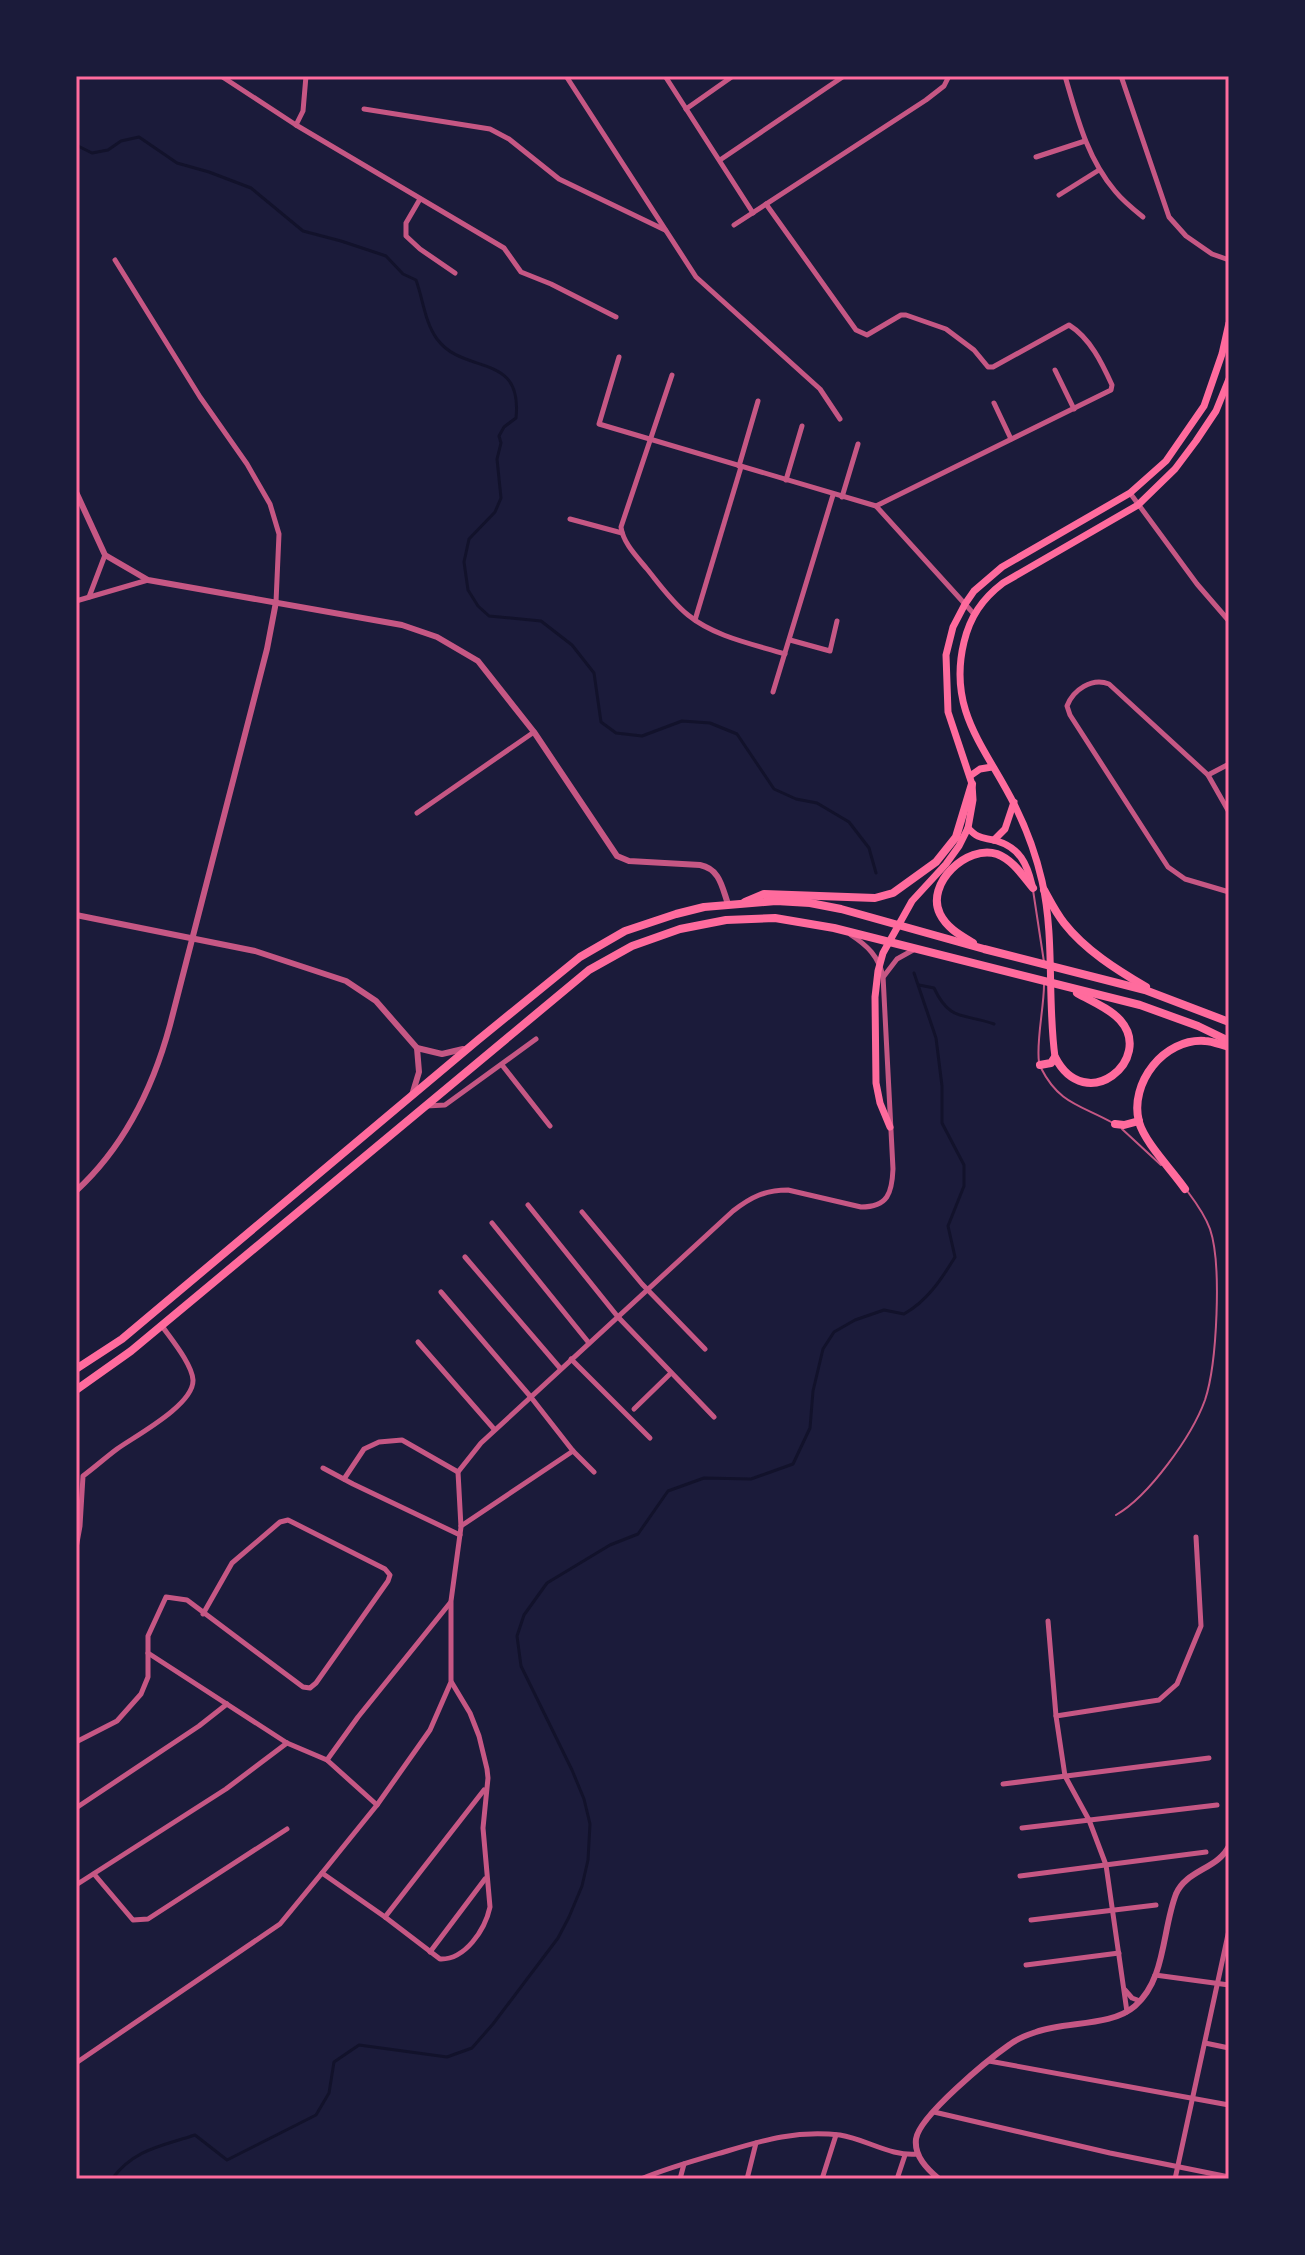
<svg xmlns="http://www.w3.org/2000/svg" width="1305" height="2255" viewBox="0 0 1305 2255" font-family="'Fira Sans Condensed',sans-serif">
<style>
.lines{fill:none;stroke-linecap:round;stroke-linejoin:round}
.stream{stroke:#12122b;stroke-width:3}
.service{stroke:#c65784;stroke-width:2}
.minor{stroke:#c65784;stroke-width:5}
.tertiary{stroke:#c65784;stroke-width:6}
.secondary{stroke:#ff6b9d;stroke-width:7}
.trunk{stroke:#ff6b9d;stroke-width:8}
.neatline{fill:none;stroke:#ff6b9d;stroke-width:3}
</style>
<rect width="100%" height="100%" fill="#1b1b3a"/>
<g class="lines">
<g class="stream">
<path d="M76,142L78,146L92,153L108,150L121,141L139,137L177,163L209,172L251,188L303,231L341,241L386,256L403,274L416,280C423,299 425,323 437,339C464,376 523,351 516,418L504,427L499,436L501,443L497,459L501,498L495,512L469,539L464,562L468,590L478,606L489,616L541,621L572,645L594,673L601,722L616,733L642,736L682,721L710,723L737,734L774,789L796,799L817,803L849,822L869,848L876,873"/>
<path d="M919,985L934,988C950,1022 963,1013 994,1024"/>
<path d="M112,2179C134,2149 162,2146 195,2135L227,2160L316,2115L329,2093L334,2062L359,2045L447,2057L472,2048L493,2024L558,1938L569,1917L582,1886L588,1860L590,1824L584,1799L572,1770L521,1666L517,1636L524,1615L547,1583L610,1545L638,1534L668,1491L704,1478L751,1479L793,1464L810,1428L813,1391L823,1349L834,1332L855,1320L884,1310L904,1314C927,1301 941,1280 955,1257L948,1226L964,1186V1165L942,1123V1086L936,1038L914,973"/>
</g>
<g class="service">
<path d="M1033,890L1044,962"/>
<path d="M1039,1062C1036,1042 1044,1007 1044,985"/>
<path d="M1041,1068C1059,1104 1081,1105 1113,1123"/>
<path d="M1122,1129L1161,1165"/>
<path d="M1116,1515C1149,1496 1192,1436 1205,1400C1217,1364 1222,1264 1210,1229C1205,1215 1197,1204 1188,1192"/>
</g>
<g class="minor">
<path d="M221,76L296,125"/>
<path d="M306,76L303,111L296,125L504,248L521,272L551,284L616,317"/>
<path d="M566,76L696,277L820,389L840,419"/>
<path d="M665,76L753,213"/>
<path d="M1065,76C1077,117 1087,158 1115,191C1123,201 1133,209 1143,217"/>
<path d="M1121,76L1169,217L1186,236L1212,254L1229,260"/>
<path d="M364,109L490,129L509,139L559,179L665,230"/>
<path d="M686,109L733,76"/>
<path d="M1036,157L1085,141"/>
<path d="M720,160L844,76"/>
<path d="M1059,195L1099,170"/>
<path d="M420,199L406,223V236L420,249L455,273"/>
<path d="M766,204L856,330L867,335L901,315H906L946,329L974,350L988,367H993L1069,325C1090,338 1102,363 1112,385L1111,390L876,506"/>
<path d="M734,225L926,100L944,86L949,76"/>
<path d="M115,260L200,397L247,464L270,504L279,534L276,602"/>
<path d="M619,357L599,424L876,506L974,614"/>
<path d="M1055,370L1074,409"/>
<path d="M672,375L621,527C623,543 637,557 647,569C660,585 672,602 688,615C715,637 753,644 785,654"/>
<path d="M994,403L1011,439"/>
<path d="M739,466L758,401"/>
<path d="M786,480L802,426"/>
<path d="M1130,493L1197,584L1229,621"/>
<path d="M842,497L858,444"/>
<path d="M570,519L622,533"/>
<path d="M89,597L105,555"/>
<path d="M76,601L148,580"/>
<path d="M695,620L741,467"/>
<path d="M790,640L830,651L837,621"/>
<path d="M773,692L833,495"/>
<path d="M1208,775L1229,764"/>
<path d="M1229,812L1208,775L1109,684C1092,677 1073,690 1067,706L1070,715L1168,867L1185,879L1229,892"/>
<path d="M417,813L534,732"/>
<path d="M884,976L897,959L915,949"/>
<path d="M502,1065L550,1126"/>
<path d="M426,1106L445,1105L536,1039"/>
<path d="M528,1205L618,1317L714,1417"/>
<path d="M582,1212L642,1284L705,1349"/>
<path d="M492,1223L589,1343"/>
<path d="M465,1257L560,1368"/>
<path d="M441,1292L530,1396L573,1451L594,1472"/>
<path d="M418,1342L494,1429"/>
<path d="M571,1359L650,1438"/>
<path d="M634,1409L671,1373"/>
<path d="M323,1468L353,1484L460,1535"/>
<path d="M344,1479L364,1449L379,1442L402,1440L458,1472"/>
<path d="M461,1526L573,1451"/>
<path d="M76,1548L80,1526L83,1476C95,1467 105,1458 117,1449C135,1436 194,1405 193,1380C192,1364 171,1339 162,1326"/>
<path d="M1048,1621L1056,1716L1065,1776L1089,1820L1106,1865L1127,2012"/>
<path d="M148,1653L287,1743L327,1760L377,1805"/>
<path d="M1056,1716L1159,1700L1177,1684L1201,1626L1196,1537"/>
<path d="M76,1742L117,1721L141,1694L148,1677V1636L166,1597L187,1600L303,1687L310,1688L316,1683L388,1581L390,1575L385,1569L296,1524L288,1520L280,1522L232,1563L203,1614"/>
<path d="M327,1760L358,1717L450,1603"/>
<path d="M1003,1784L1209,1758"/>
<path d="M76,1808L199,1726L227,1704"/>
<path d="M1022,1828L1217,1805"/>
<path d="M322,1873L377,1805L430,1730L451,1682V1601L461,1527L458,1472L481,1443L733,1211C751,1197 765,1190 788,1190L861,1207C888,1207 892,1193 893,1169L883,976C878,956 868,946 851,935"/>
<path d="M94,1874L133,1920L148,1919L287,1829"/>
<path d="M1020,1876L1206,1852"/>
<path d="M76,1885L226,1789L287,1743"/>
<path d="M385,1917L484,1790"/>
<path d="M1031,1920L1156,1905"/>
<path d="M430,1952L485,1879"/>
<path d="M1026,1965L1119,1953"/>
<path d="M1155,1975L1229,1985"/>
<path d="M1125,1990L1132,1998L1140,2001"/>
<path d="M1205,2043L1229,2048"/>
<path d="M989,2061L1229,2105"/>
<path d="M76,2063L280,1924L322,1873L385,1917L440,1959C465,1960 485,1930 490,1907L483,1828L488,1778L487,1769L479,1736L470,1713L452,1683"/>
<path d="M934,2112L1110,2153L1229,2177"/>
<path d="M641,2179C667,2168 696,2160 724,2152C764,2140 796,2130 840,2135C866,2139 891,2157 918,2154"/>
<path d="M680,2179L684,2164"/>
<path d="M747,2179L756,2143"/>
<path d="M822,2179L836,2135"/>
<path d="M897,2179L905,2155"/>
<path d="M1175,2179L1229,1930"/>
</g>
<g class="tertiary">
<path d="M76,492L105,555L148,580L402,625L437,637L478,661L534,732L617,856L629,861L700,865C720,869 722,887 728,904"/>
<path d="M76,915L255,951L346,981L376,1001L417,1048L419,1072L412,1095"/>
<path d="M417,1048L442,1054L463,1049"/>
<path d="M76,1191C125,1146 153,1088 170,1025L267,649L276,602"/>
<path d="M939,2179C927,2169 914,2156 916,2139C919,2116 989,2059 1009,2045C1016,2039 1027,2035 1036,2032C1066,2021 1111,2027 1135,2006C1166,1979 1162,1930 1176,1894C1186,1870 1218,1869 1229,1846"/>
</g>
<g class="secondary">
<path d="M970,776L980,769L992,767"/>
<path d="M968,828C979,840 983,837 997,841C1020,848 1027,864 1032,885"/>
<path d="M994,840L1005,829L1014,802"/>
<path d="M1055,1057C1047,999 1055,939 1042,881C1036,855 1027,830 1015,806C987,749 947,712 964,642C970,617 982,599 1003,583L1138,505L1175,469L1196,441L1216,411L1229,379"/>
<path d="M890,1127L880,1103L876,1083L875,997L878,971L883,953L912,901L946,864L959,846L968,828L973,800L972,784L948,712L946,655L953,627L965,604L974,591L1002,567L1130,493L1166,461L1204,406L1222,354L1229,323"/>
</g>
<g class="trunk">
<path d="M1044,890C1050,901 1056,913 1064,923C1085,950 1117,970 1146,987"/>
<path d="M745,902L764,894L875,898L893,893L936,862L956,837L972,784"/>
<path d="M973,943C960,935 947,928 940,914C925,884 967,844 997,854C1013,860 1023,876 1033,888"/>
<path d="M1040,1065L1051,1063L1055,1057C1086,1117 1155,1059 1120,1020C1109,1008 1091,1001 1077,993"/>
<path d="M1115,1124L1124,1125L1139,1121"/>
<path d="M1185,1189C1172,1170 1145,1143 1139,1122C1129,1083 1164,1038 1205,1041C1212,1041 1221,1045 1229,1047"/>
<path d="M76,1369L122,1339L478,1040L580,957L625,931L676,914L704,907L776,901L810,903L841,909L984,949L1145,990L1229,1022"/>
<path d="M76,1390L131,1351L589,970L632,946L680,929L726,920L775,918L834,928L1140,1005L1198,1026L1229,1041"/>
</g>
</g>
<rect width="1305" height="2255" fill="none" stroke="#1b1b3a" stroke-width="156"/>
<rect x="78" y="78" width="1149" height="2099" class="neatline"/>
</svg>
